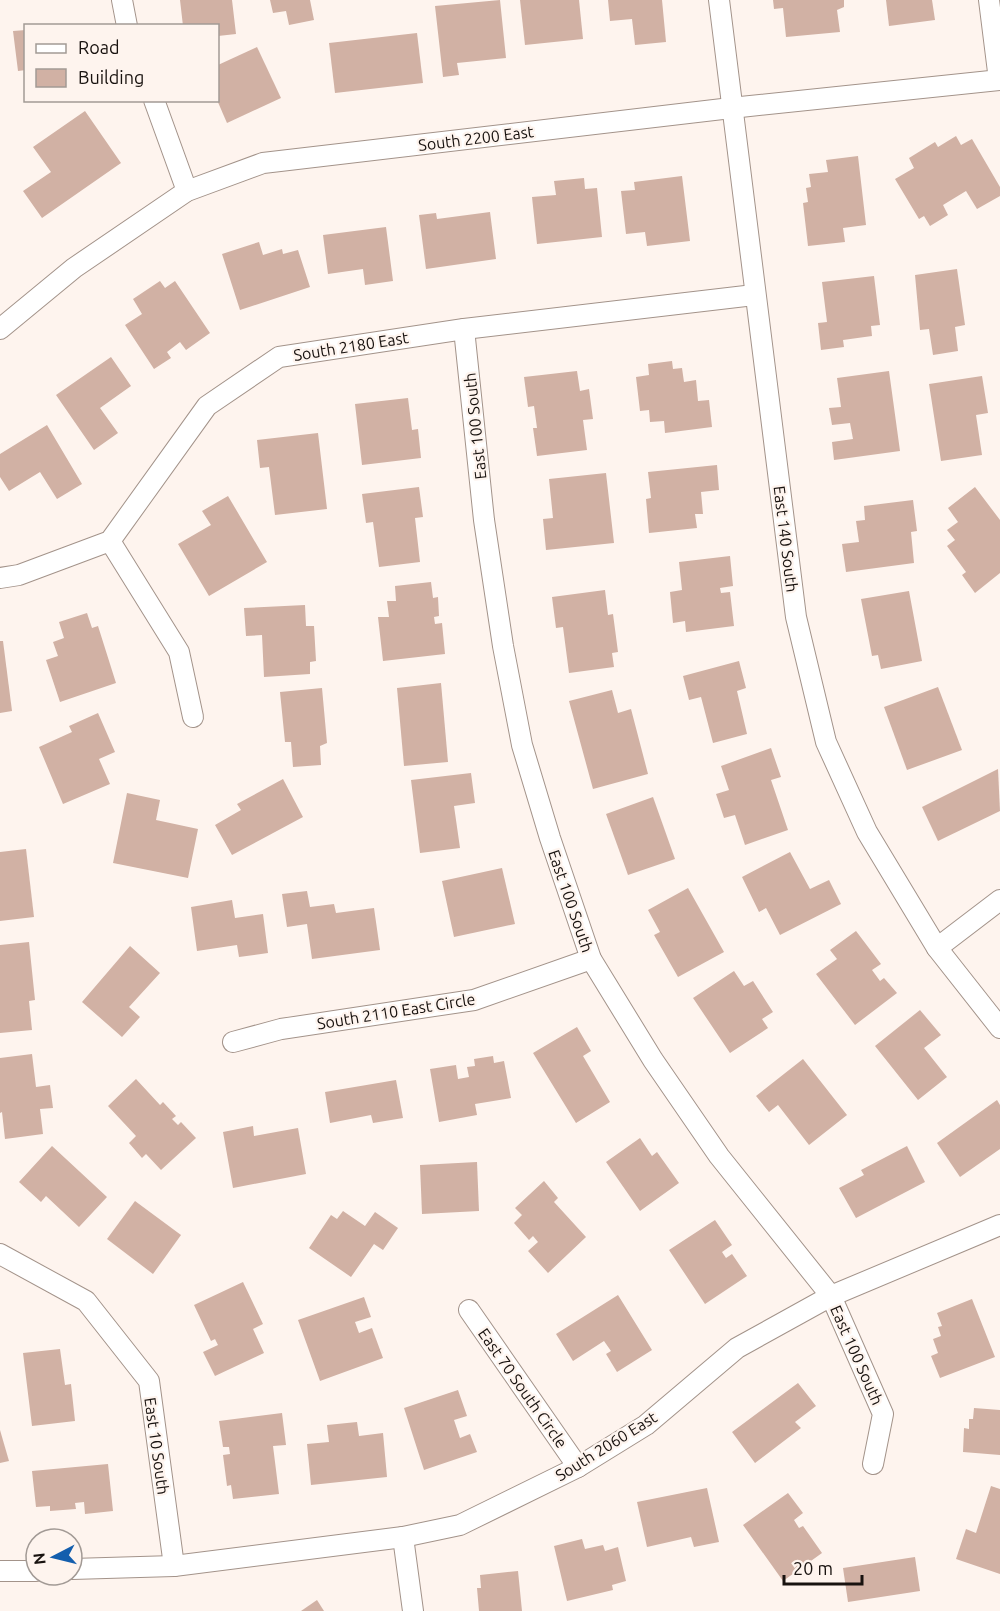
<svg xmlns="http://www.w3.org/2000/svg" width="1000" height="1611" viewBox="0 0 1000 1611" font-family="Ubuntu,sans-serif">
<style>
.building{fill:#d1b1a4}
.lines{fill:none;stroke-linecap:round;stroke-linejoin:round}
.street-casing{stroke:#a3938a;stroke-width:22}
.street{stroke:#fff;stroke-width:20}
.labels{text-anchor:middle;stroke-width:4.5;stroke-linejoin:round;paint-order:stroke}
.street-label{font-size:16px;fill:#18120f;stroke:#fef4ee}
</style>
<rect width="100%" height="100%" fill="#fef4ee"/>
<g class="building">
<path d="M180,0H232L236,34L218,36V26H183Z"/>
<path d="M270,0H310L314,20L289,25L286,11L273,13Z"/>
<path d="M500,0L506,58L457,63L459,75L443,77L435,6Z"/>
<path d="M520,0H579L583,39L525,45Z"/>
<path d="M608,0H662L666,42L635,45L632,19L610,21Z"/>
<path d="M773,0H844V7L837,10L840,32L786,37L783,8L774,9Z"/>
<path d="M886,0H932L935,20L889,26Z"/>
<path d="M26,30V70L18,71L13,31Z"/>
<path d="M417,33L423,83L335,93L329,43Z"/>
<path d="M257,47L281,98L227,123L217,100L218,65Z"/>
<path d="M85,111L121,163L42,218L23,191L51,172L33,147Z"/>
<path d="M956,136L961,145L972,139L1000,187V196L977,209L966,191L943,205L948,215L930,226L924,216L919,219L895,179L914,168L909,158L935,142L938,147Z"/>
<path d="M858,156L866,225L843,228L845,242L808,246L803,203L808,202L806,188L811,187L809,174L828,172L826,160Z"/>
<path d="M682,176L690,241L647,246L645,232L626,234L621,191L635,190L634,182Z"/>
<path d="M584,178L585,189L597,188L602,237L537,244L532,197L556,195L554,181Z"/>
<path d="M490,212L496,259L426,269L419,215L436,213L437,219Z"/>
<path d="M386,227L393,281L365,285L363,269L328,274L323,235Z"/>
<path d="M259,242L263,255L282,249L283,254L298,250L310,287L240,310L222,254Z"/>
<path d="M957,269L965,325L955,327L958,351L933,355L929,329L920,330L915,275Z"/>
<path d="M874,276L880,325L871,326L872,336L843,340L844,347L821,350L818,323L827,322L822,282Z"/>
<path d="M160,281L165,288L175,281L210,333L186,350L180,342L167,352L171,358L154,369L125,325L142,314L133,299Z"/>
<path d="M111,357L131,386L100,408L118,433L94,450L56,395Z"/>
<path d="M672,361L673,369L682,368L684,382L696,380L698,401L709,400L712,427L665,433L664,421L650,422L649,410L640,411L636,377L649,375L648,364Z"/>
<path d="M577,371L580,391L589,389L593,419L583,420L587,450L537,456L533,428H537L534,406L528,407L524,377Z"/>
<path d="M889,371L900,451L834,460L832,442L853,439L850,423L832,425L829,408L841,407L837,378Z"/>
<path d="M982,376L988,413L976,415L982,455L941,461L929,384Z"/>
<path d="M408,398L412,430L418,429L421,458L362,465L355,404Z"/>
<path d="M47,425L82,484L57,499L40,472L9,491L0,477V454Z"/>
<path d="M318,433L327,509L275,515L269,467L260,468L257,440Z"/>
<path d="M717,465L719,490L701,492L703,514H695L697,528L649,533L646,499L651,498L648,472Z"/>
<path d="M606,473L614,543L546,550L543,519L553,518L549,479Z"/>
<path d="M419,487L423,517L415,518L420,562L379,567L373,522L366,523L362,494Z"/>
<path d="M975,487L1000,520V573L975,593L962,575L966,572L947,546L955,540L947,530L958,522L948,508Z"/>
<path d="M228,496L267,562L209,596L178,544L211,525L202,511Z"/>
<path d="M913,500L917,531L911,532L914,563L846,572L842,544L859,542L856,521L865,520L864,506Z"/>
<path d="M730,556L733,586L720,588L721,593L730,592L734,626L686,632L685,621L673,623L670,592L682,590L679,562Z"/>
<path d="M431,582L433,598L438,597L439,616L434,617L435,624L442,623L445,654L383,661L378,617H389L387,601H396L395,586Z"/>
<path d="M605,590L608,615L613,614L618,652L612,653L614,667L569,673L563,627L556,628L552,597Z"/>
<path d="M909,591L922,661L881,669L878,655L872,656L861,599Z"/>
<path d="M305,605L306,626H314L316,661L310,662V674L264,677L262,635L246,636L244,608Z"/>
<path d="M87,613L92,628L98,626L116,683L60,702L46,660L58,656L53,642L64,638L59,622Z"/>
<path d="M0,641H3L12,711L0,713Z"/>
<path d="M739,661L746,688L737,691L747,734L713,743L701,697L689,700L683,676Z"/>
<path d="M441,683L448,762L404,766L397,688Z"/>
<path d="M938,687L962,750L907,770L884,707Z"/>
<path d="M322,688L327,743L320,746L321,765L293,767L291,742H285L280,692Z"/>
<path d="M612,690L618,713L631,709L648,774L593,789L569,701Z"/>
<path d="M98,713L115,752L99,759L110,784L63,804L39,747L72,732L69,726Z"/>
<path d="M771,748L781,777L771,780L788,830L745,845L735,815L724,818L716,794L729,790L721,766Z"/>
<path d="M998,769L1000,811L938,841L922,807Z"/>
<path d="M471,773L475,803L454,806L460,848L420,853L411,780Z"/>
<path d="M283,779L303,817L232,855L215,825L241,810L237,804Z"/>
<path d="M127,793L160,800L156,820L198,829L188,878L113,863Z"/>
<path d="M653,797L675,859L628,875L606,814Z"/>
<path d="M26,849L34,917L0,921V852Z"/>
<path d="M790,852L810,889L829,880L841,904L780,935L766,908L759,912L742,877Z"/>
<path d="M502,868L515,924L454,937L442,881Z"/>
<path d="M688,888L724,952L678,977L654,935L660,932L648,910Z"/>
<path d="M307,891L310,907L334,904L336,913L374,908L380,950L312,959L307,924L287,927L282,894Z"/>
<path d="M232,900L235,918L263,914L268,953L239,957L237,945L197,951L191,907Z"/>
<path d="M856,931L881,964L872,970L880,981L884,978L897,993L855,1025L816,974L837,959L830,950Z"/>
<path d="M29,942L35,1000L29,1001L32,1030L0,1033V945Z"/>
<path d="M130,946L160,973L129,1007L140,1017L122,1037L82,1002Z"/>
<path d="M734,971L744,986L753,981L773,1012L762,1019L768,1028L730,1053L693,998Z"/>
<path d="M920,1010L941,1035L924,1048L947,1077L918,1100L875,1046Z"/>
<path d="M577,1027L591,1051L583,1056L610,1102L576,1123L533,1053Z"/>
<path d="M32,1054L36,1087L50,1085L53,1108L40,1109L43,1134L5,1139L2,1112L0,1113V1058Z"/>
<path d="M493,1056L494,1063L504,1061L511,1098L475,1104L477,1115L439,1122L430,1069L456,1065L458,1079L469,1077L467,1067L475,1066L474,1059Z"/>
<path d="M803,1059L847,1115L809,1145L778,1105L769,1112L756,1096Z"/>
<path d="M136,1079L160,1105L163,1102L176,1116L172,1119L178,1125L181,1122L196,1138L161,1170L146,1154L142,1158L129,1143L136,1136L108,1106Z"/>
<path d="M396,1080L403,1118L373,1123L371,1115L330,1123L325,1092Z"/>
<path d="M997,1100L1000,1105V1149L960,1177L937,1143Z"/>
<path d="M253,1126L254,1136L298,1128L306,1174L233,1188L223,1132Z"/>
<path d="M640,1138L652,1156L657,1152L679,1183L640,1211L606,1162Z"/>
<path d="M52,1146L107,1197L79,1227L46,1196L41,1202L19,1182Z"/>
<path d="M907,1146L925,1182L856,1218L839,1188L864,1175L861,1170Z"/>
<path d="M477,1162L479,1211L422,1214L420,1165Z"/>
<path d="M544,1181L558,1198L554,1202L586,1237L548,1273L528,1251L538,1242L533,1236L529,1240L514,1223L522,1215L515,1208Z"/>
<path d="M135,1201L181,1235L153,1274L107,1239Z"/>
<path d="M343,1211L365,1226L375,1212L398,1228L383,1250L374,1244L351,1277L309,1248L331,1215L337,1219Z"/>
<path d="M715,1220L732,1245L722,1252L726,1258L732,1254L747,1276L705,1304L669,1250Z"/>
<path d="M243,1282L263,1324L253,1329L264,1353L215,1376L203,1352L218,1345L215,1339L211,1341L194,1305Z"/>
<path d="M618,1295L652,1350L617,1372L606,1354L611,1351L604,1341L573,1361L556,1334Z"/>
<path d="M364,1297L371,1317L355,1322L359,1333L372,1328L383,1358L320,1381L298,1320Z"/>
<path d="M972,1299L995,1357L940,1378L931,1356L938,1353L933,1339L941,1336L938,1327L942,1326L937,1313Z"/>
<path d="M60,1349L65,1385L71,1384L75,1421L32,1426L23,1353Z"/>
<path d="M798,1383L816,1406L795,1422L801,1428L755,1463L732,1432Z"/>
<path d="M458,1390L467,1416L454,1420L460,1438L470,1434L477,1452L424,1470L404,1408Z"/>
<path d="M974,1408L1000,1410V1455L963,1452L964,1428L969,1429V1419H973Z"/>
<path d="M282,1413L286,1445L273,1446L279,1494L233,1499L231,1485L227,1486L223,1455L230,1454L229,1447H223L219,1421Z"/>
<path d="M357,1422L359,1436L383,1433L387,1477L311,1485L307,1444L329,1442L327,1425Z"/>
<path d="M0,1430L9,1461L0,1463Z"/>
<path d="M108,1464L113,1511L85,1514L84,1502L75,1503L76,1509L50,1511V1506L36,1507L32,1471Z"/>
<path d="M991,1486L1000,1489V1574L956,1559L966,1529L976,1533Z"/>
<path d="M707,1488L719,1542L694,1547L691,1537L647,1547L637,1502Z"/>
<path d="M788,1493L803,1513L794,1520L799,1528L803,1526L822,1553L783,1581L743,1525Z"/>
<path d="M582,1539L585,1549L603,1545L605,1551L618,1547L626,1581L612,1585L613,1590L567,1601L554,1546Z"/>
<path d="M915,1557L920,1591L848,1602L843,1568Z"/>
<path d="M518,1571L522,1611H479L477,1588H481L480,1575Z"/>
<path d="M317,1600L324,1611H301Z"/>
</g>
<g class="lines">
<g class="street-casing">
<g id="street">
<path d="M122,0L127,26"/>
<path d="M719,0L796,617L826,742L867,832L937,948L1000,1028"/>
<path d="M989,0L999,80"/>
<path d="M154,100L187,191"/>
<path d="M0,329L74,268L187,191L263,163L731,108L1000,80"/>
<path d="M464,329L484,520L503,646L522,745L550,838L591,959L653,1060L719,1156L831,1296L883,1414L873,1464"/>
<path d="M110,541L179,652L193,717"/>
<path d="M0,578L19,575L110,541L207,406L279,357L464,329L754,295"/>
<path d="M937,948L1000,900"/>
<path d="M233,1042L281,1029L474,1000L591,959"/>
<path d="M0,1254L86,1301L149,1381L174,1566"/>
<path d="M469,1310L578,1467"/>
<path d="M403,1537L413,1611"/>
<path d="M72,1569L174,1566L403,1537L460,1525L578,1467L646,1425L737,1348L831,1296L1000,1225"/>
<path d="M0,1571H36"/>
</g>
</g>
<use href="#street" class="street"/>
</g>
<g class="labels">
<g class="street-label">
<text transform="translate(476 138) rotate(-7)" y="6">South 2200 East</text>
<text transform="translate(351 346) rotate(-9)" y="6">South 2180 East</text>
<text transform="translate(475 426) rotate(-96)" y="6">East 100 South</text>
<text transform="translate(786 539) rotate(83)" y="6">East 140 South</text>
<text transform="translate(571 901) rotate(71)" y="6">East 100 South</text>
<text transform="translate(396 1011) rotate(-9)" y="6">South 2110 East Circle</text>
<text transform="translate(857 1355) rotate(66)" y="6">East 100 South</text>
<text transform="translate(523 1388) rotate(55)" y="6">East 70 South Circle</text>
<text transform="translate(157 1446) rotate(82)" y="6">East 10 South</text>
<text transform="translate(606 1446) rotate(-32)" y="6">South 2060 East</text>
</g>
</g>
<rect x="24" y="24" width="195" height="78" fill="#fef4ee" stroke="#a29a95" stroke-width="1.5"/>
<rect x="36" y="44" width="30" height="9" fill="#ffffff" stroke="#a29a95" stroke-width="1.5"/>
<text x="78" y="54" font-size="18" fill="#18120f">Road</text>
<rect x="36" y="69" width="30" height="18" fill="#d1b1a4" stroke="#a29a95" stroke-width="1.5"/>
<text x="78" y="84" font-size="18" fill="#18120f">Building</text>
<g transform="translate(54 1557) rotate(263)"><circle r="28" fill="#fef4ee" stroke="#a29a95" stroke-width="1.5"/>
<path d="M0-4.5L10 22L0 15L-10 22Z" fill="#135ead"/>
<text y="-9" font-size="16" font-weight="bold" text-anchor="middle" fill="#18120f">N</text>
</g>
<path d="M784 1575v9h78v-9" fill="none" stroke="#18120f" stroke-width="3"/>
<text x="793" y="1575" font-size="18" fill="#18120f" stroke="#fef4ee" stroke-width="4.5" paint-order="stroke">20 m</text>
</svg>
